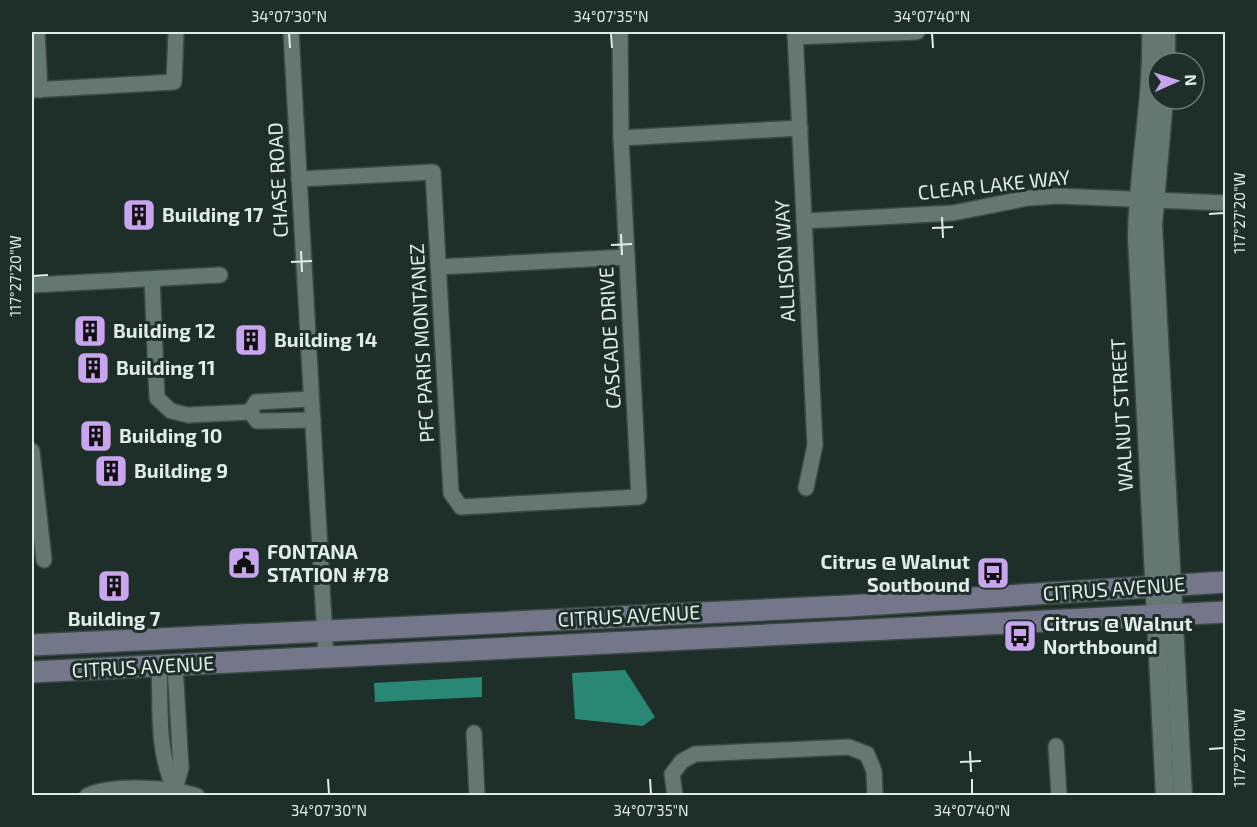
<svg xmlns="http://www.w3.org/2000/svg" width="1257" height="827" viewBox="0 0 1257 827" font-family="'Exo 2',sans-serif">
<style>
.water{fill:#288873}
.lines{fill:none;stroke-linecap:round;stroke-linejoin:round}
.minor-casing{stroke:#3b4945;stroke-width:18}
.tertiary-casing{stroke:#3b4945;stroke-width:21}
.secondary-casing{stroke:#3b4945;stroke-width:24}
.minor{stroke:#657771;stroke-width:15}
.tertiary{stroke:#657771;stroke-width:18}
.secondary{stroke:#757689;stroke-width:21}
.ticks{fill:none;stroke:#e1ebe7;stroke-width:2}
.labels{text-anchor:middle;stroke-width:6;stroke-linejoin:round;paint-order:stroke}
.street-label{font-size:20px;fill:#e1ebe7;stroke:#1e2e29}
.poi-label{font-size:20px;font-weight:bold;fill:#e1ebe7;stroke:#1e2e29;text-anchor:start}
.neatline{fill:none;stroke:#e1ebe7;stroke-width:2}
.ticks-label{font-size:15px;text-anchor:middle;fill:#e1ebe7}
</style>
<rect width="100%" height="100%" fill="#1e2e29"/>
<g class="water">
<path d="M625,670L655,717L643,726L575,719L572,673Z"/>
<path d="M482,677V697L375,702L374,683Z"/>
</g>
<g class="lines">
<g class="minor-casing">
<g id="minor">
<path d="M37,32L40,90"/>
<path d="M291,32L326,657"/>
<path d="M795,32L815,445L806,488"/>
<path d="M795,37L917,32"/>
<path d="M32,90L174,82L176,32"/>
<path d="M621,138L800,128"/>
<path d="M299,179L433,172L451,493L461,507L639,497L621,138L620,32"/>
<path d="M804,221L953,213L1028,198L1058,196L1226,203"/>
<path d="M438,267L627,257"/>
<path d="M152,279L157,398L171,411L188,415L250,412"/>
<path d="M32,285L220,275"/>
<path d="M250,412L256,402L311,399"/>
<path d="M250,412L257,421L313,420"/>
<path d="M32,451L44,560"/>
<path d="M175,665L181,768L175,789"/>
<path d="M159,666C161,706 156,752 175,789"/>
<path d="M474,733L477,796"/>
<path d="M1056,746L1059,796"/>
<path d="M87,796C110,784 173,787 197,796"/>
<path d="M675,796L672,774L682,761L695,754L849,747L867,754L874,771L875,796"/>
</g>
</g>
<g class="tertiary-casing">
<g id="tertiary">
<path d="M1151,32C1153,100 1138,168 1137,237L1165,796"/>
<path d="M1166,32V63"/>
<path d="M1164,99L1153,225L1183,796"/>
</g>
</g>
<g class="secondary-casing">
<g id="secondary">
<path d="M32,645L848,606L1226,582"/>
<path d="M32,672L1226,612"/>
</g>
</g>
<use href="#minor" class="minor"/>
<use href="#tertiary" class="tertiary"/>
<use href="#secondary" class="secondary"/>
</g>
<path class="ticks" d="M289,33L290,48M611,33L612,48M932,33L933,48M1209,214L1224,213M942,217L943,238M932,228L953,227M621,234L622,255M611,245L632,244M301,251L302,272M291,262L312,261M33,276L48,275M1209,749L1224,748M970,751L971,772M960,762L981,761M328,779L329,794M650,779L651,794M972,779V794"/>
<defs>
<g id="building-square" transform="scale(1.725)"><rect x="-9" y="-9" width="18" height="18" rx="4" fill="#c8a5ee" stroke="#1e2e29"/><path d="M-4-6H4V6H1V3H-1V6H-4ZM-2.5-4.3h1.7v1.8h-1.7ZM.8-4.3h1.7v1.8H.8ZM-2.5-1h1.7V.8h-1.7ZM.8-1h1.7V.8H.8Z" fill="#111"/></g>
<g id="civic-square" transform="scale(1.725)"><rect x="-9" y="-9" width="18" height="18" rx="4" fill="#c8a5ee" stroke="#1e2e29"/><path d="M-.6-6.5H3V-4.5H.6V-3L4-1V1h2V6H-6V1h2V-1L-.6-3ZM-1.2 2.5V6h2.4V2.5Z" fill="#111"/></g>
<g id="bus-square" transform="scale(1.725)"><rect x="-9" y="-9" width="18" height="18" rx="4" fill="#c8a5ee" stroke="#1e2e29"/><path d="M-5-6H5V4H4V6H2V4H-2V6H-4V4H-5ZM-3.5-4V0h7V-4ZM-3.5 1.2v1.5H-2V1.2ZM2 1.2v1.5H3.5V1.2Z" fill="#111"/></g>
</defs>
<g fill-rule="evenodd">
<use href="#building-square" x="139" y="215"/>
<use href="#building-square" x="90" y="331"/>
<use href="#building-square" x="251" y="340"/>
<use href="#building-square" x="93" y="368"/>
<use href="#building-square" x="96" y="436"/>
<use href="#building-square" x="111" y="471"/>
<use href="#civic-square" x="244" y="563"/>
<use href="#bus-square" x="993" y="573"/>
<use href="#building-square" x="114" y="586"/>
<use href="#bus-square" x="1020" y="636"/>
</g>
<g class="labels">
<g class="street-label">
<text transform="translate(278 180) rotate(-93)" y="7">CHASE ROAD</text>
<text transform="translate(994 185) rotate(-6)" y="7">CLEAR LAKE WAY</text>
<text transform="translate(785 261) rotate(-93)" y="7">ALLISON WAY</text>
<text transform="translate(610 338) rotate(-93)" y="7">CASCADE DRIVE</text>
<text transform="translate(422 343) rotate(-93)" y="7">PFC PARIS MONTANEZ</text>
<text transform="translate(1122 415) rotate(-93)" y="7">WALNUT STREET</text>
<text transform="translate(1114 589) rotate(-4)" y="7">CITRUS AVENUE</text>
<text transform="translate(629 616) rotate(-3)" y="7">CITRUS AVENUE</text>
<text transform="translate(143 667) rotate(-3)" y="7">CITRUS AVENUE</text>
</g>
<g class="poi-label">
<text x="162" y="222">Building 17</text>
<text x="113" y="338">Building 12</text>
<text x="274" y="347">Building 14</text>
<text x="116" y="375">Building 11</text>
<text x="119" y="443">Building 10</text>
<text x="134" y="478">Building 9</text>
<text x="267" y="559">FONTANA<tspan x="267" dy="23">STATION #78</tspan></text>
<text x="970" y="569" text-anchor="end">Citrus @ Walnut<tspan x="970" dy="23">Soutbound</tspan></text>
<text x="114" y="626" text-anchor="middle">Building 7</text>
<text x="1043" y="631">Citrus @ Walnut<tspan x="1043" dy="23">Northbound</tspan></text>
</g>
</g>
<rect width="1257" height="827" fill="none" stroke="#1e2e29" stroke-width="66"/>
<g transform="translate(1176 81) rotate(87)"><circle r="28" fill="#1e2e29" stroke="#6c7a75" stroke-width="1.5"/>
<path d="M0-4.5L10 22L0 15L-10 22Z" fill="#c8a5ee"/>
<text y="-9" font-size="16" font-weight="bold" text-anchor="middle" fill="#e1ebe7">N</text>
</g>
<rect x="33" y="33" width="1191" height="761" class="neatline"/>
<g class="ticks-label">
<text x="289" y="22">34°07'30"N</text>
<text x="611" y="22">34°07'35"N</text>
<text x="932" y="22">34°07'40"N</text>
<text transform="translate(1240 213) rotate(-90)" y="5">117°27'20"W</text>
<text transform="translate(16 276) rotate(-90)" y="5">117°27'20"W</text>
<text transform="translate(1240 748) rotate(-90)" y="5">117°27'10"W</text>
<text x="329" y="816">34°07'30"N</text>
<text x="651" y="816">34°07'35"N</text>
<text x="972" y="816">34°07'40"N</text>
</g>
</svg>
